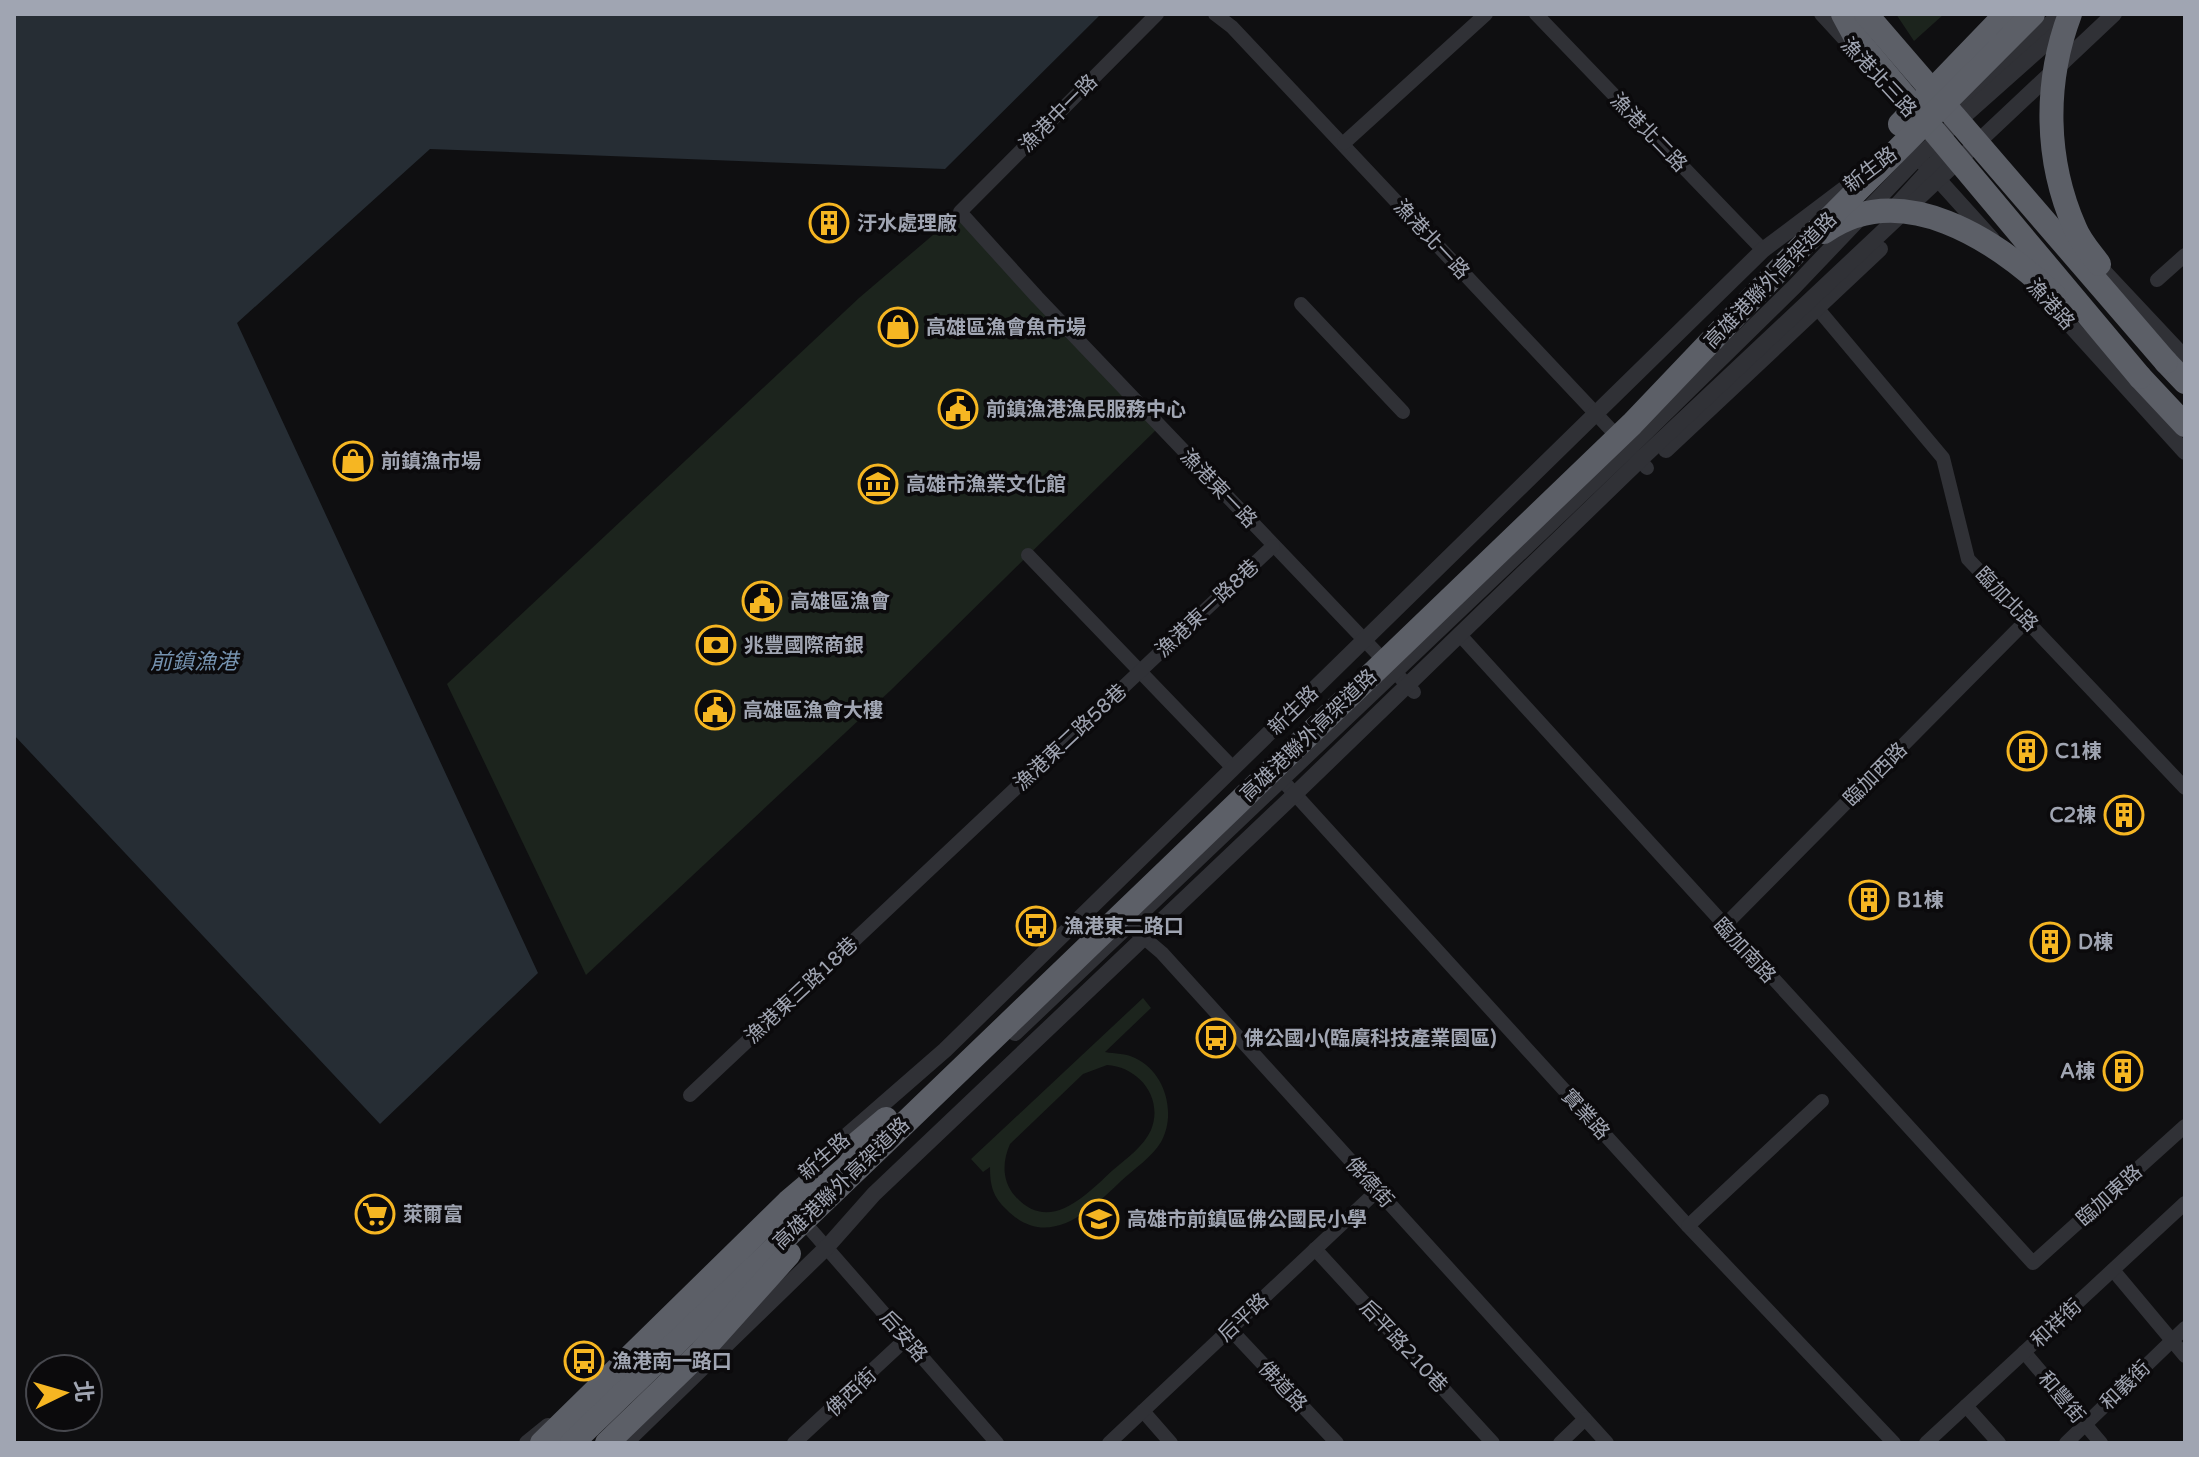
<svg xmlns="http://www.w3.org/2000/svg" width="2199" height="1457" viewBox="0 0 2199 1457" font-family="'Varela Round','Noto Sans TC',sans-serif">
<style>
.green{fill:#1c241d;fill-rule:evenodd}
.water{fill:#262d34}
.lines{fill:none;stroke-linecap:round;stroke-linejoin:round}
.minor{stroke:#303136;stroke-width:14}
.tertiary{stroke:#303136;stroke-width:16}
.motorway{stroke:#5c5f67;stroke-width:24}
.motorway-bridge{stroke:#5c5f67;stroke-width:24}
.labels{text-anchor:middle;stroke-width:7;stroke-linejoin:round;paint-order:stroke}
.street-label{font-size:20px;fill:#a0a5b2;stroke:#0b0a0c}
.poi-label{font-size:20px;font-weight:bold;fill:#a0a5b2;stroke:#0b0a0c;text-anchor:start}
.water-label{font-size:22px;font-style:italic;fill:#7592af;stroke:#0b0a0c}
</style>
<rect width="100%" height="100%" fill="#0f0f11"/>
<g class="green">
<path d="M1896,14H1944L1914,41Z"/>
<path d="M960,212L1160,426L891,690L586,975L447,684L859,298Z"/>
<path d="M1143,998L1151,1008L1105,1052C1115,1054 1126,1053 1135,1058C1165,1072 1177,1113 1161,1142C1152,1157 1134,1169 1121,1181C1090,1211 1048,1251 1007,1210C993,1197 990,1186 990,1167L983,1172L971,1159ZM1107,1065C1139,1067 1164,1098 1151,1130C1144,1146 1126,1159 1113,1170C1086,1195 1049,1235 1015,1196C1002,1181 1002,1162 1010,1144L1083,1074Z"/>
</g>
<path class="water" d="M14,14H1101L945,169L430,149L237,323L538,973L380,1124L14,735Z"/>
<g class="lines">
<g class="minor">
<path d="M1157,14L960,212L1037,297L1414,692"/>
<path d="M1215,14L1232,27L1647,468"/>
<path d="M1536,14L1763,250"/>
<path d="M1821,14L1855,51"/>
<path d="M1344,143L1486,14"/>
<path d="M2157,280L2185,255"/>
<path d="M1301,304L1403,412"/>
<path d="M1818,309L1943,458L1968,559L2185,788"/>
<path d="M1028,555L1233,768"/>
<path d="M1460,635L2033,1263L2185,1126"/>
<path d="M1283,781L1688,1226L1894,1443"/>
<path d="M1723,927L2027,620"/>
<path d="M1135,930L1162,953L1607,1443"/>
<path d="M690,1095L1273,546"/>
<path d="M1688,1226L1822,1101"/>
<path d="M811,1230L997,1443"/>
<path d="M1315,1249L1493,1443"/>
<path d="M2113,1270L2185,1356"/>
<path d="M1230,1329L1337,1443"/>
<path d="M2024,1352L2101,1443"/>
<path d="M1966,1406L1999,1443"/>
<path d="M1143,1411L1171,1443"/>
<path d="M794,1443L906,1339"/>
<path d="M1109,1443L1377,1191"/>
<path d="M1560,1443L1585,1419"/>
<path d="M1926,1443L2185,1203"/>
<path d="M2066,1443L2185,1328"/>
</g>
<g class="tertiary">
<path d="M1963,99L2061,14"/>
<path d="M1918,157L1992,239"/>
<path d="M1887,216L1938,160L1936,140"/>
<path d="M2093,260L2185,358"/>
<path d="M2040,292L2185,452"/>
<path d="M1666,450L1880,249"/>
<path d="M1015,1033L1629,449L1795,286L1918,157L2063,28"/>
<path d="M805,1172L945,1050L1763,250L1852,183"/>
<path d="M527,1443L548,1426"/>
<path d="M625,1443L827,1247L874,1194L1295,794L1640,460L2114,14"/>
</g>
<g class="motorway">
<path d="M2166,362L2185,382"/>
<path d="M2140,377L2185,425"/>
</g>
<g class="motorway-bridge">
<path d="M1843,14L1856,38L2140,377"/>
<path d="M1866,14L2166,362"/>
<path d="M2070,14C2044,83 2045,160 2075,228C2080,241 2091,253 2099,264"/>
<path d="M1900,124L2006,14"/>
<path d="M1824,232C1902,177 1996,240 2054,295"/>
<path d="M542,1443L788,1202L886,1119"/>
<path d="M572,1443L1632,424L1795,253L2033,14"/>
<path d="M607,1443L701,1352L789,1254"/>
</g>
</g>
<defs>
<g id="building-ring" transform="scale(2)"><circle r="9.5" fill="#0b0a0c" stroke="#f6b622" stroke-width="1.5"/><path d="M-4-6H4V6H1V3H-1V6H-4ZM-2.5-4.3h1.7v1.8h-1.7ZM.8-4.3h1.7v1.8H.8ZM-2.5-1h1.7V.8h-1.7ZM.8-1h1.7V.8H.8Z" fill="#f6b622"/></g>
<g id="shop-ring" transform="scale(2)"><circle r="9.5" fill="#0b0a0c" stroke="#f6b622" stroke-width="1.5"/><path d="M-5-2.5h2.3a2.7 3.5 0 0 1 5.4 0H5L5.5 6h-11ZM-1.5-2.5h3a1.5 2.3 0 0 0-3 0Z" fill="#f6b622"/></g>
<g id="civic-ring" transform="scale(2)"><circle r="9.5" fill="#0b0a0c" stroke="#f6b622" stroke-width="1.5"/><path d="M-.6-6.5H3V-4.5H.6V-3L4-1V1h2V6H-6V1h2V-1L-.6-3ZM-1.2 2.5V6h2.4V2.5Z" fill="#f6b622"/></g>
<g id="museum-ring" transform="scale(2)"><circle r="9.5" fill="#0b0a0c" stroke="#f6b622" stroke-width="1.5"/><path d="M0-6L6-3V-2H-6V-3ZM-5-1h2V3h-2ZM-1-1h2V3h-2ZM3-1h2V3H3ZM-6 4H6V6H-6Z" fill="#f6b622"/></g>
<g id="bank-ring" transform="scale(2)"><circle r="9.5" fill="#0b0a0c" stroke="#f6b622" stroke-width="1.5"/><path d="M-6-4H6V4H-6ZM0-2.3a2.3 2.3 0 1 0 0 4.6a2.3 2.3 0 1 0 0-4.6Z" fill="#f6b622"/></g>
<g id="bus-ring" transform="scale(2)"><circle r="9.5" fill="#0b0a0c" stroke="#f6b622" stroke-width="1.5"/><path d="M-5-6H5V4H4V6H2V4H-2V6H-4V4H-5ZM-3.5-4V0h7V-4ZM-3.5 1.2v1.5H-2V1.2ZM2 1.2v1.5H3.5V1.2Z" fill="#f6b622"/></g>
<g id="supermarket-ring" transform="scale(2)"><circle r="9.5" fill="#0b0a0c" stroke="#f6b622" stroke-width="1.5"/><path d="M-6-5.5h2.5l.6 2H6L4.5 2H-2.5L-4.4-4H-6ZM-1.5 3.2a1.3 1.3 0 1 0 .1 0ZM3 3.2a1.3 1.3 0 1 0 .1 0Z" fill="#f6b622"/></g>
<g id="school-ring" transform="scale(2)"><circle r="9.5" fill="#0b0a0c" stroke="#f6b622" stroke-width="1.5"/><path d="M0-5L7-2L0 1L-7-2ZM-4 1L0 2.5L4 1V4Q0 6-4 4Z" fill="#f6b622"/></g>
</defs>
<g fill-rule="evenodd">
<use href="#building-ring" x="829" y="223"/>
<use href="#shop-ring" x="898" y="327"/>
<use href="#civic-ring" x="958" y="409"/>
<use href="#shop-ring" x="353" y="461"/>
<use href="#museum-ring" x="878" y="484"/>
<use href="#civic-ring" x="762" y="601"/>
<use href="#bank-ring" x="716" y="645"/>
<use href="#civic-ring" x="715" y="710"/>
<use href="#building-ring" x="2027" y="751"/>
<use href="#building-ring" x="2124" y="815"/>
<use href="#building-ring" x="1869" y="900"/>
<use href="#bus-ring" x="1036" y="926"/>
<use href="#building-ring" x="2050" y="942"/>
<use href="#bus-ring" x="1216" y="1038"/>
<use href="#building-ring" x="2123" y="1071"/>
<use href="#supermarket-ring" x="375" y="1214"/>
<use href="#school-ring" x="1099" y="1219"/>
<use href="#bus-ring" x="584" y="1361"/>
</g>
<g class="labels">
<g class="street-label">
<text transform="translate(1879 77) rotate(47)" y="7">漁港北三路</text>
<text transform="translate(1058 113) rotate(-45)" y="7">漁港中一路</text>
<text transform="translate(1649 132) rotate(46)" y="7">漁港北二路</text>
<text transform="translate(1870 169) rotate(-37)" y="7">新生路</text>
<text transform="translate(1432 239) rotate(47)" y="7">漁港北一路</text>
<text transform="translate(1770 280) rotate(-46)" y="7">高雄港聯外高架道路</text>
<text transform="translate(2051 304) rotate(48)" y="7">漁港路</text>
<text transform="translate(1219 488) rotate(46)" y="7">漁港東一路</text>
<text transform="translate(2007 599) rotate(46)" y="7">臨加北路</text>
<text transform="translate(1207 608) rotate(-43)" y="7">漁港東一路8巷</text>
<text transform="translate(1293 710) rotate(-44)" y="7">新生路</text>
<text transform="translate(1308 735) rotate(-44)" y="7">高雄港聯外高架道路</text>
<text transform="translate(1070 737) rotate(-43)" y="7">漁港東二路58巷</text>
<text transform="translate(1875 774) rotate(-45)" y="7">臨加西路</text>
<text transform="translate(1745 950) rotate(47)" y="7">臨加南路</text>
<text transform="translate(801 990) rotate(-43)" y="7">漁港東三路18巷</text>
<text transform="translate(1586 1114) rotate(48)" y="7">實業路</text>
<text transform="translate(824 1156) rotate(-41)" y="7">新生路</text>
<text transform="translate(1370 1182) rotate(48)" y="7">佛德街</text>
<text transform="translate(841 1183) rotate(-44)" y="7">高雄港聯外高架道路</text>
<text transform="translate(2109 1195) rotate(-42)" y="7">臨加東路</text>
<text transform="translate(1243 1317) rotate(-43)" y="7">后平路</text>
<text transform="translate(2056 1323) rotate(-43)" y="7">和祥街</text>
<text transform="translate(904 1336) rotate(49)" y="7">后安路</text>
<text transform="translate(1404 1346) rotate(47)" y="7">后平路210巷</text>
<text transform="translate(2125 1385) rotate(-44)" y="7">和義街</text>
<text transform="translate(1283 1386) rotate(47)" y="7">佛道路</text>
<text transform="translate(851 1392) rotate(-43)" y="7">佛西街</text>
<text transform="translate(2062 1397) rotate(50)" y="7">和豐街</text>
</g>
<g class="poi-label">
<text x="857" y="230">汙水處理廠</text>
<text x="926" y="334">高雄區漁會魚市場</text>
<text x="986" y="416">前鎮漁港漁民服務中心</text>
<text x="381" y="468">前鎮漁市場</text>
<text x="906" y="491">高雄市漁業文化館</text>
<text x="790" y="608">高雄區漁會</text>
<text x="744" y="652">兆豐國際商銀</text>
<text x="743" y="717">高雄區漁會大樓</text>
<text x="2055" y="758">C1棟</text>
<text x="2096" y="822" text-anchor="end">C2棟</text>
<text x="1897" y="907">B1棟</text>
<text x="1064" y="933">漁港東二路口</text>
<text x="2078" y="949">D棟</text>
<text x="1244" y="1045">佛公國小(臨廣科技產業園區)</text>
<text x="2095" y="1078" text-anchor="end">A棟</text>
<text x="403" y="1221">萊爾富</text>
<text x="1127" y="1226">高雄市前鎮區佛公國民小學</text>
<text x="612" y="1368">漁港南一路口</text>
</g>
<g class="water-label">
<text x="194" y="669">前鎮漁港</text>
</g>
</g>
<rect width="2199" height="1457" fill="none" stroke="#a0a5b2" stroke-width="32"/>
<g transform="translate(64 1393) rotate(85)"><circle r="38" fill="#0b0a0c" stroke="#47484e" stroke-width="2"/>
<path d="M0-6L14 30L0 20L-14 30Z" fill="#f6b622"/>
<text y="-12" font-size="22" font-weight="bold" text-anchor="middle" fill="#a0a5b2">北</text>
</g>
</svg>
